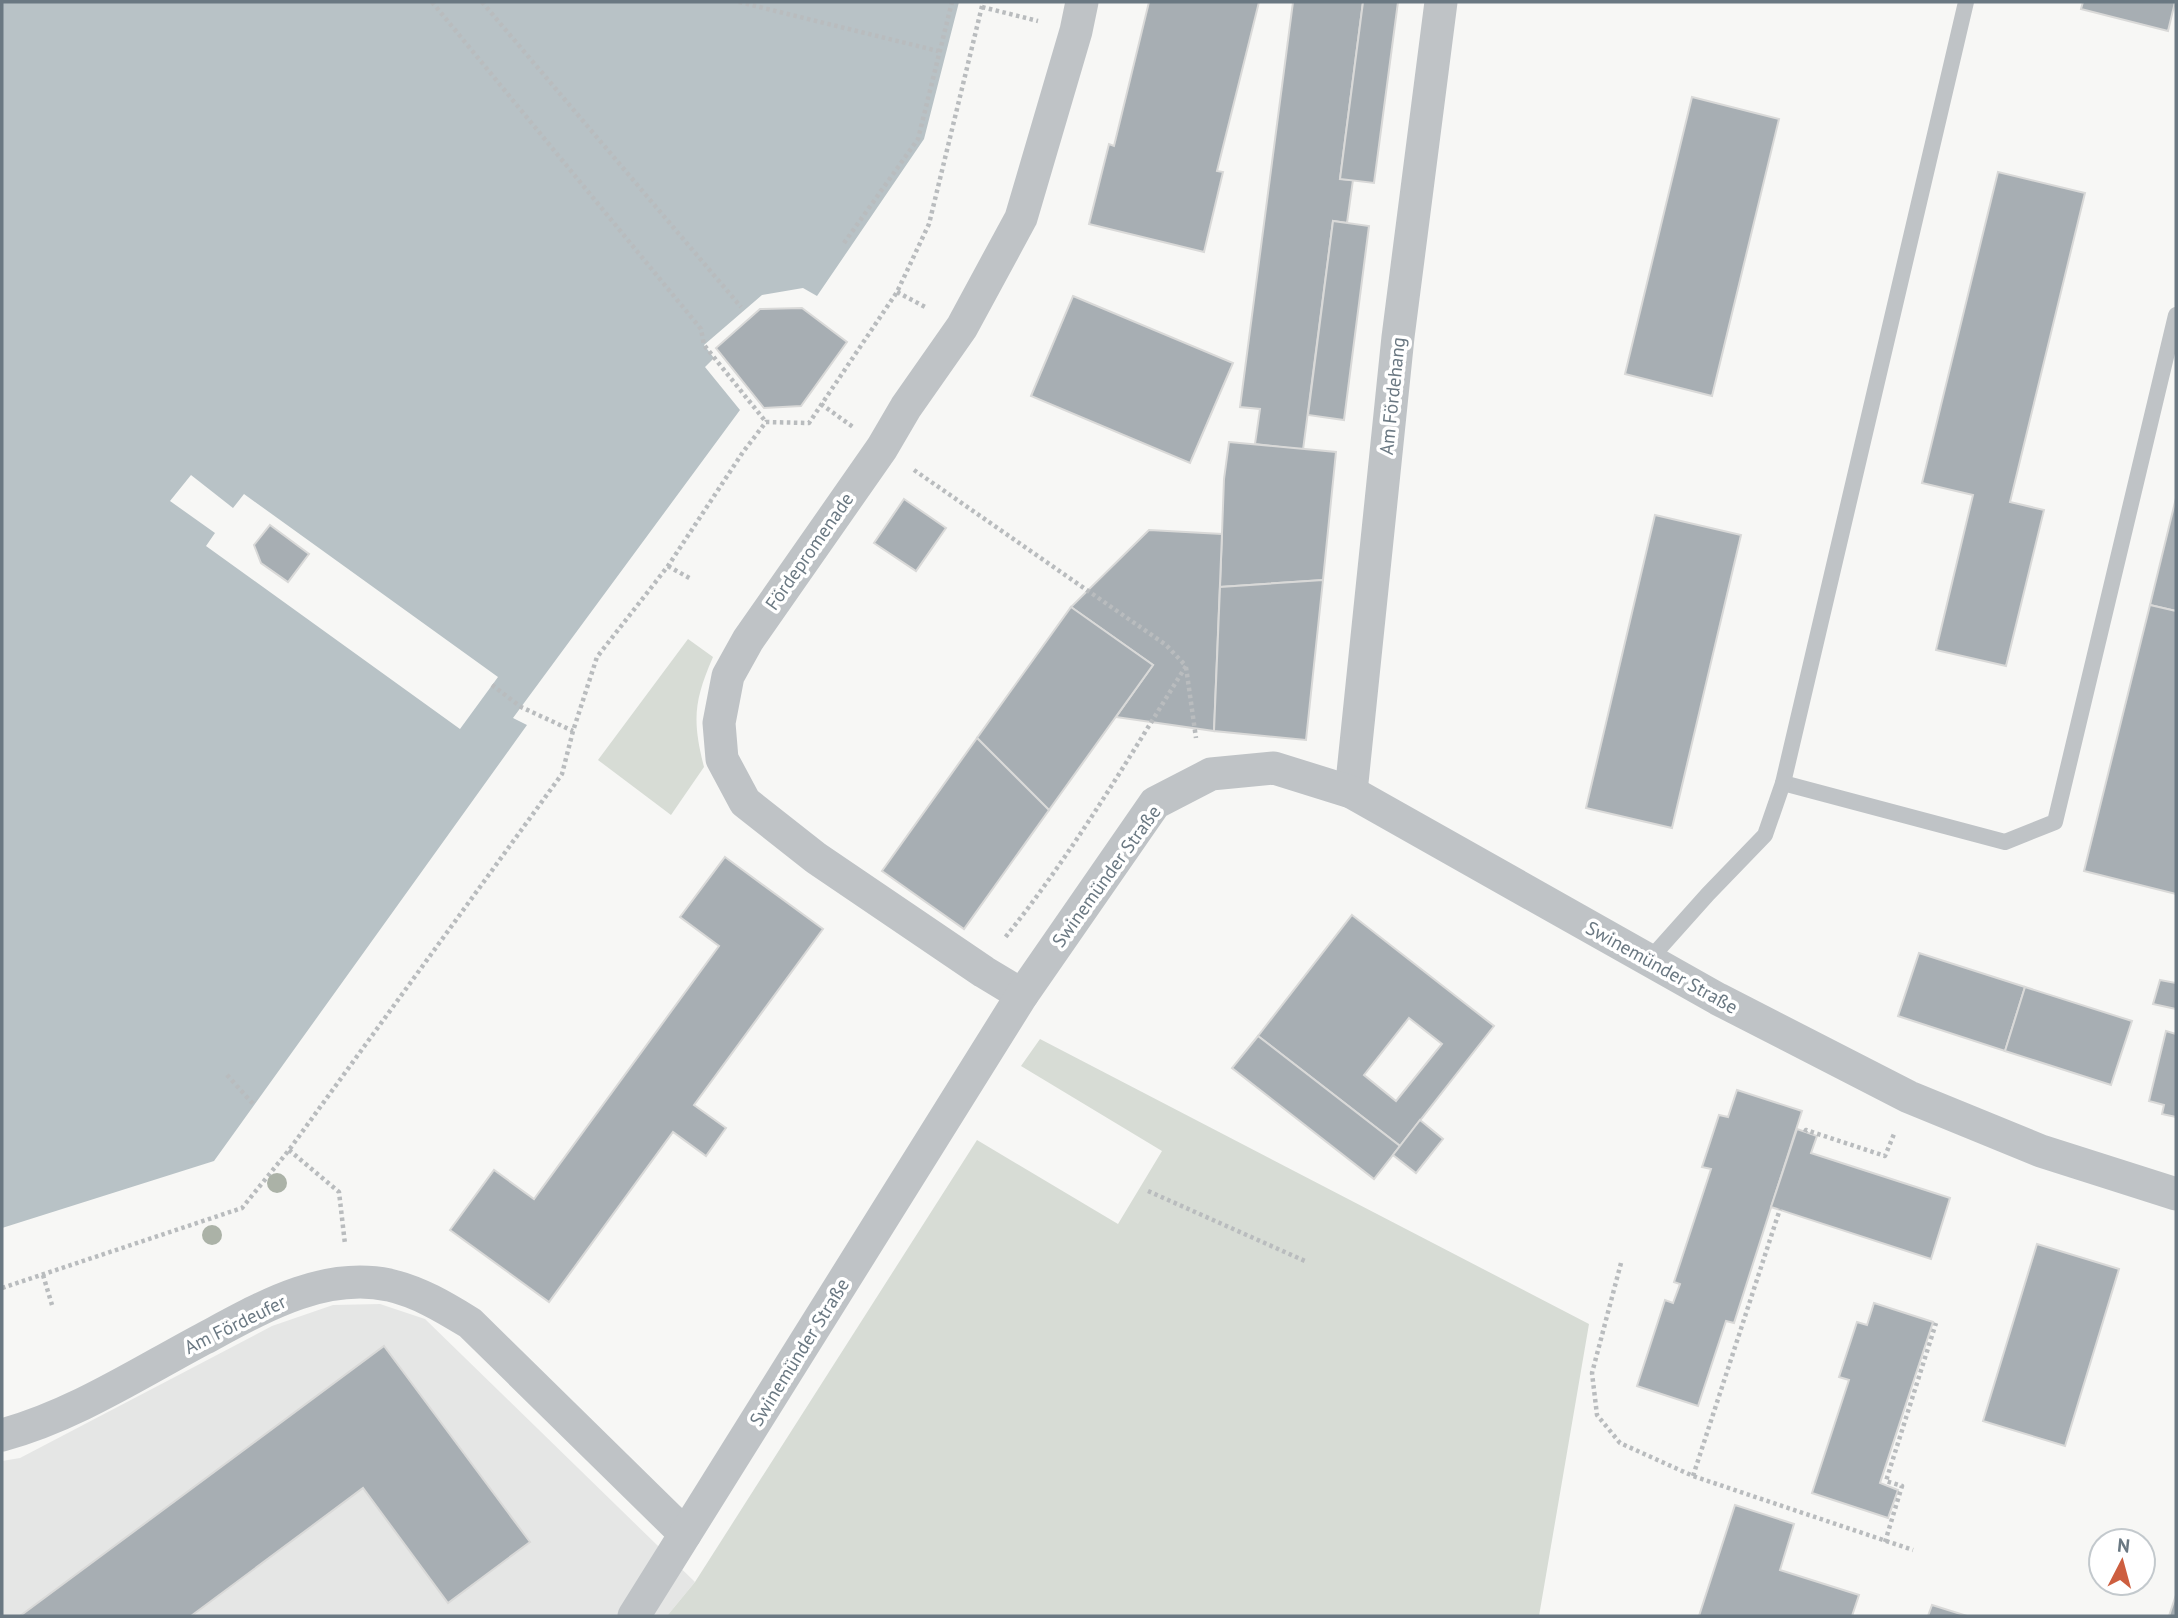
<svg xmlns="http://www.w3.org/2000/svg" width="2178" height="1618" viewBox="0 0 2178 1618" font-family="'PT Sans',sans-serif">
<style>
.built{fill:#e5e6e5}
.green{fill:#d7dcd5}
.water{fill:#b8c2c6}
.pier{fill:#f7f7f5}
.building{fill:#a7aeb3;stroke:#d9d9d8;stroke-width:2;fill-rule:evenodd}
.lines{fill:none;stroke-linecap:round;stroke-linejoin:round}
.path{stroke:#b9bcbe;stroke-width:4.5;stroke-dasharray:3.5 3.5;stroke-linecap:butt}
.lane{stroke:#bfc3c6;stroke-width:16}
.street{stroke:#bfc3c6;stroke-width:33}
.tree{fill:#abb2a7}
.labels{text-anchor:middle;stroke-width:7;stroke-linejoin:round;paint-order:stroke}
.street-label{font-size:19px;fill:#6a7882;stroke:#fff}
</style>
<rect width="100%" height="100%" fill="#f7f7f5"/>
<path class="built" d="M380,1304L425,1319L695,1582L667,1616H2V1461L20,1458L272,1326L333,1305Z"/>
<g class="green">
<path d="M688,639L713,657C694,701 692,720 704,767L671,815L598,760Z"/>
<path d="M1040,1039L1589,1324L1539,1616H667L695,1582L977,1140L1118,1224L1162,1151L1021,1066Z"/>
</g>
<path class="water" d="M2,2H959L924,139L817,296L803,288L762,295L704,345L714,358L705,367L740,410L513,718L527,725L214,1161L2,1228Z"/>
<path class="pier" d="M191,475L233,508L244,494L498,677L460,729L206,546L215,533L170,501Z"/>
<g class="building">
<path d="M1149,2H1259L1217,171L1223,172L1204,252L1089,224L1109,144L1114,146Z"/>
<path d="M1293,2H1363L1340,179L1353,180L1347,223L1333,221L1303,450L1255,444L1260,409L1240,407Z"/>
<path d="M1363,2H1398L1374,183L1340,179Z"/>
<path d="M2083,2H2175L2168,31L2081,9Z"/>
<path d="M1692,97L1779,119L1712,396L1625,374Z"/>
<path d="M1998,172L2085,193L2010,502L2044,510L2006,666L1936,650L1973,495L1922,483Z"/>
<path d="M1333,221L1369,226L1344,420L1308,415Z"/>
<path d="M1073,296L1233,363L1190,463L1031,396Z"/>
<path d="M802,308L847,342L801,406L764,408L716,348L760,309Z"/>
<path d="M1229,442L1336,452L1323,580L1220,587L1224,479Z"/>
<path d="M2176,498V611L2150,605Z"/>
<path d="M904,499L946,528L916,571L874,543Z"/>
<path d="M1655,515L1741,535L1672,828L1586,808Z"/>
<path d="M270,525L309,554L288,582L261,563L254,545Z"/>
<path d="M1149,530L1222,534L1214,731L1116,717L1153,665L1071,607Z"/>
<path d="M1323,580L1306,740L1214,731L1220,587Z"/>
<path d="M2150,605L2176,611V894L2084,871Z"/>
<path d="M1071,607L1153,665L1049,810L977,738Z"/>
<path d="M977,738L1049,810L964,929L882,871Z"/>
<path d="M725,857L823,929L694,1105L726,1128L706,1156L673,1132L549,1302L450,1230L494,1170L534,1199L719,946L680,917Z"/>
<path d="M1352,915L1494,1026L1400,1146L1258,1036ZM1409,1018L1442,1044L1396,1101L1364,1075Z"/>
<path d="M1919,953L2025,987L2005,1051L1898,1016Z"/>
<path d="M2160,980L2176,983V1009L2153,1004Z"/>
<path d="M2025,987L2132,1021L2111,1085L2005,1051Z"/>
<path d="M2166,1031L2176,1034V1117L2162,1114L2164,1105L2149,1101Z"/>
<path d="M1258,1036L1400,1146L1374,1179L1232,1068Z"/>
<path d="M1737,1090L1802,1111L1734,1323L1726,1321L1698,1406L1637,1386L1665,1300L1673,1303L1680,1284L1674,1282L1711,1169L1702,1167L1719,1115L1728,1117Z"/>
<path d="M1420,1120L1443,1139L1416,1173L1393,1155Z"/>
<path d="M1797,1129L1817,1136L1811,1153L1950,1198L1931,1259L1771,1207Z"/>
<path d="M2037,1244L2119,1269L2065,1446L1983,1421Z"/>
<path d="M1874,1303L1933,1322L1880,1483L1898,1490L1888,1518L1812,1493L1849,1380L1839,1377L1857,1322L1867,1325Z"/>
<path d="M384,1346L530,1542L448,1603L363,1488L191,1616H20Z"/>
<path d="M1735,1505L1794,1524L1780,1570L1859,1595L1852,1616H1699Z"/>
<path d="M2176,1595V1616H2169Z"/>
<path d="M1932,1605L1967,1616H1928Z"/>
</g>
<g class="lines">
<g class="path">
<path d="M432,2L701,329L704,345L766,422"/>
<path d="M482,2L741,307"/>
<path d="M739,2L938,51"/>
<path d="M982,7L1038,21"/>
<path d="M844,243L918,139L952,2"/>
<path d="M897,292L927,308"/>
<path d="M821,404L853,427"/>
<path d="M914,470L1166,645L1186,666C1128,759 1073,853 1004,939"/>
<path d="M668,566L691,579"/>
<path d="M1186,667L1196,738"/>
<path d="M492,685L521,707L573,731"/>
<path d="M227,1075L254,1105"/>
<path d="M1805,1132L1806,1130L1885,1156L1894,1134"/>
<path d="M289,1150L339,1192L345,1244"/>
<path d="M1148,1191L1305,1261"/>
<path d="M1621,1263L1592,1373L1597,1415L1620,1443L1693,1476L1913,1550"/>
<path d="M43,1275L52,1305"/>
<path d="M2,1288L242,1208L289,1150L562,774L573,731L597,657L668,566L743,452L766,422L809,423L897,292L929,224L983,2"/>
<path d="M1693,1476L1780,1209"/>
<path d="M1885,1542L1902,1486L1886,1481L1936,1323"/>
</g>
<g class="lane">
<path d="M1783,783L2005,842L2055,822L2176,315"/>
<path d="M1649,960L1708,894L1765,835L1783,783L1966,2"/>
</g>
<g class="street">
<path d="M1351,792L1398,337L1441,2"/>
<path d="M1022,995L984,972L816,858L745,802L722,759L719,723L728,676L748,640L882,448L906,407L962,327L1021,218L1076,31L1082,2"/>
<path d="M2,1435C73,1416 139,1373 203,1339C259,1309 322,1271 389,1285C419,1292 444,1307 470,1323L685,1534"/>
<path d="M634,1616L1022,995L1155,803L1211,774L1274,768L1351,792L1718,999L1909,1097L2041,1151L2176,1194"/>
</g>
</g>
<g class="tree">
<circle cx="277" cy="1183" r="10"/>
<circle cx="212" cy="1235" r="10"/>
</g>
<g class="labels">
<g class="street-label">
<text transform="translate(1392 396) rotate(-84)" y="7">Am Fördehang</text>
<text transform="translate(809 551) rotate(-55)" y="7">Fördepromenade</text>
<text transform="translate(1106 876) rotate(-54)" y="7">Swinemünder Straße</text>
<text transform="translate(1662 967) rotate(29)" y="7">Swinemünder Straße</text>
<text transform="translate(235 1324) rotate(-26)" y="7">Am Fördeufer</text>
<text transform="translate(799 1352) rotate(-58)" y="7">Swinemünder Straße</text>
</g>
</g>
<rect width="2178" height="1618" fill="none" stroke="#6a7882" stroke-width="7"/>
<g transform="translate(2122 1562) rotate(6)"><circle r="33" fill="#ffffff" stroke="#c3c9cd" stroke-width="2"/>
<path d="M0-5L12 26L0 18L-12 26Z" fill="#cd5e3f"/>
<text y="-10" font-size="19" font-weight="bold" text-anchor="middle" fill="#6a7882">N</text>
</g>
</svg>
